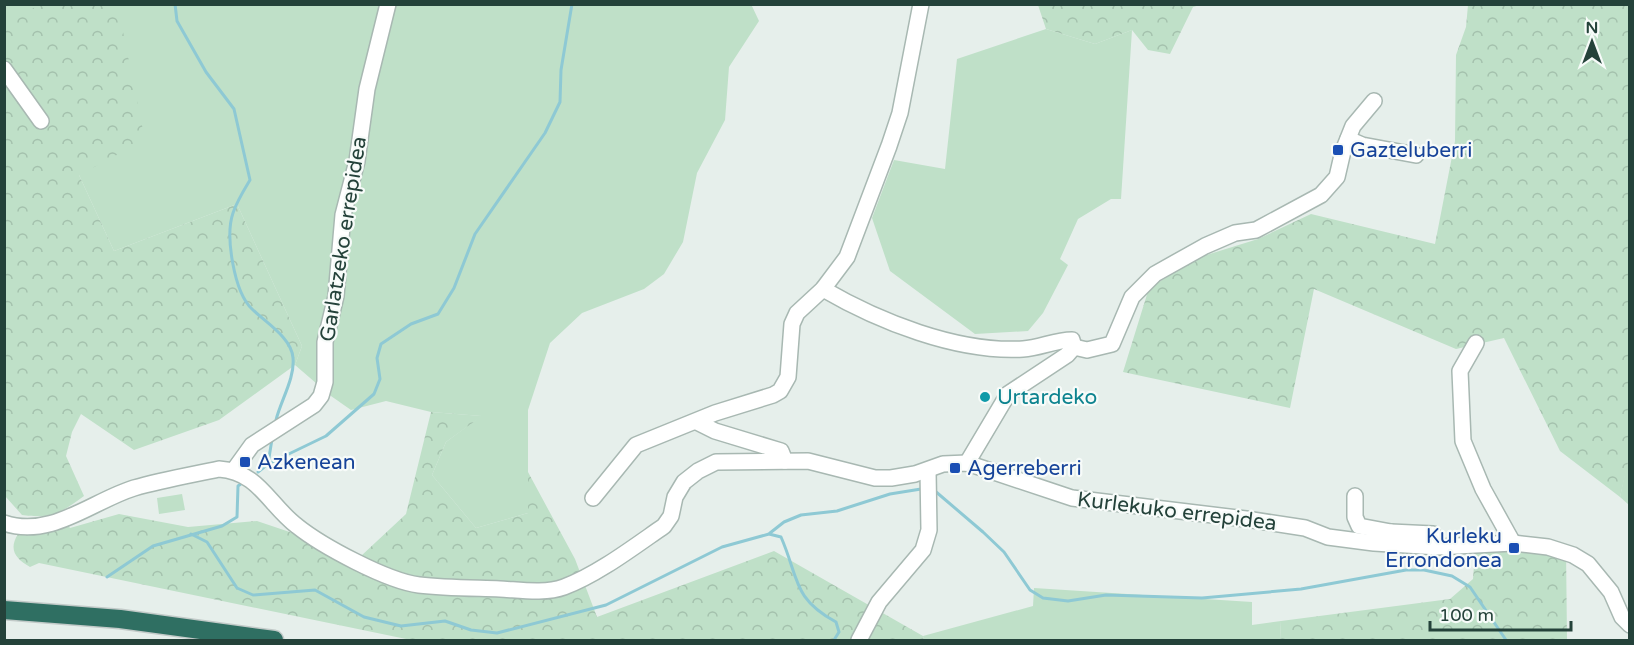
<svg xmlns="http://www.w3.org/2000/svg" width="1634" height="645" viewBox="0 0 1634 645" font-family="'Varela Round',sans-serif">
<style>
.grass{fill:#bfe0c8}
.forest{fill:url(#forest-crowns)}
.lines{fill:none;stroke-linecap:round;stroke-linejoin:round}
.stream{stroke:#8ec9d4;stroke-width:3}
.minor-casing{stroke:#a8b8b2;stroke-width:18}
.highway-casing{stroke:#c2cac8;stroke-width:21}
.minor{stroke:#fff;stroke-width:15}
.highway{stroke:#2f6f62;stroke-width:18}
.transit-dot{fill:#1a4fb4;stroke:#f7fbf9;stroke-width:2}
.culture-dot{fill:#0f9aa8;stroke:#f7fbf9;stroke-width:2}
.labels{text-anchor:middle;stroke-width:4.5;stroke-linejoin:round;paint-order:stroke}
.transit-label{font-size:21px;fill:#164399;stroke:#f7fbf9;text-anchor:start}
.street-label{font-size:21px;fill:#24423a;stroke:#f7fbf9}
.culture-label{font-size:21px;fill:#0d838f;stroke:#f7fbf9;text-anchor:start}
</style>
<defs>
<pattern id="forest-crowns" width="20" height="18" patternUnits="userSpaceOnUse" patternTransform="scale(1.5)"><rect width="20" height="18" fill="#bfe0c8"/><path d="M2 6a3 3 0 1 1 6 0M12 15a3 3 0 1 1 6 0" fill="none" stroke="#a4c1ad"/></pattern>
</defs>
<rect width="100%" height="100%" fill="#e6efeb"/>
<g class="grass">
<path d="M751,4L759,21L729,67L725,120L697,173L683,242L664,274L644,289L582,313L550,343L528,410V513L476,528L432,475L446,442L481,416L431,412L386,401L351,410L331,396L295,365L302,346L237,204L114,251L79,175L5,81V5Z"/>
<path d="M1046,29L1095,44L1132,30L1121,199H1111L1078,219L1060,259L1068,265L1043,313L1028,331L975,334L890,271L872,218L894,160L945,169L957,59Z"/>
<path d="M1629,454V505L1620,497Z"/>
<path d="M182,494L185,510L159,514L157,498Z"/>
<path d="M1034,588L1252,602V625L1281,621L1280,640H924L923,636L1033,606Z"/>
</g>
<g class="forest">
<path d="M38,5H115L119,12L145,140L79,175L114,251L237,204L302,346L295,365L219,420L134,450L81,414L72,432L66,456L84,496C61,513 51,519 22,515L5,496V27Z"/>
<path d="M1038,5V4L1200,5L1193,7L1170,54L1148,50L1132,30L1095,44L1046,29Z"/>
<path d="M1468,5H1629L1630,454L1620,497L1560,451L1504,338L1456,349L1314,289L1290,408L1123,372L1149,288L1200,257L1258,239L1311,214L1435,244L1455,141L1456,55L1466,27Z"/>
<path d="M431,412L482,416L446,442L432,475L476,528L528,513V472L575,559L597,617L774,551L923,636L924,640H411L39,563L30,567C16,559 8,550 18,534L59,529L67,524L70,528L119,514L188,527L257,521L361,556L406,514Z"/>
<path d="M1566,548L1567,640H1280L1281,621L1450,599L1473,579L1475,552Z"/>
</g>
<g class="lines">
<g class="stream">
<path d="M175,4L177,21L206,72L234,109L250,180C244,190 237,201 233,213C225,236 234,292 252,309C265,322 292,338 293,358C295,378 281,400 276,420"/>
<path d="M268,464L326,436L374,394L380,379L377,358L381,344L411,324L438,314L454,288L475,234L545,133L560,102L561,70L572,4"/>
<path d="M258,472L268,464L272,439"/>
<path d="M935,491L983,532L1004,552L1030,590L1043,598L1068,601L1106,595L1202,598L1301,589L1406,570H1424L1452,576L1470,587L1506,640"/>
<path d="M770,533L784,522L801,515L837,511L890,494L921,489"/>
<path d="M191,534L207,542L237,588L253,595L315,590L364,617L401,626L445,621L471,630L497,633L606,605L722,547L769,534L781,537C799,578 792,598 836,622L839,632L834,640"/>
<path d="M107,577L153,546L222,526L237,517L238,486L242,483"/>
</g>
<g class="minor-casing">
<g id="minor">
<path d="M4,69L41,121"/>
<path d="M1348,139L1362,145L1416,155"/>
<path d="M823,289C878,321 957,353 1023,349C1040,348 1055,340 1072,340L1074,347"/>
<path d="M1476,343L1460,371L1463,441L1483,489L1513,543"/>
<path d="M1074,347L1087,350L1112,344L1132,297L1155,274L1205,246L1235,233L1256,230L1321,195L1337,177L1343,151L1353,126L1374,101"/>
<path d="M697,422L715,431L781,451L785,461"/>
<path d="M967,463L1008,394L1067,355L1074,347"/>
<path d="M234,470L252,445L314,405L321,396L325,382V342L336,296L343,215L357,161L367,89L388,4"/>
<path d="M1355,496V517L1359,526L1391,532"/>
<path d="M593,498L636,445L715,413L773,395L780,391L788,377L792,324L797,313L823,289L847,257L889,146L900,113L921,4"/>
<path d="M4,523C51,539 92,501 134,488C162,480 191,475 219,469C259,472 268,504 297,526C322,546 387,581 419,585C445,588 473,588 500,589C520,590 545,594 564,587C597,575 635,546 664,526L671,516L675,497L684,482L698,471L716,462L808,461L875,478H891L915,474L943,464L967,463L1072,498L1246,519L1305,528L1328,537L1374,543L1438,547L1513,543L1548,547L1573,555L1588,564L1611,592L1622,617L1630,625"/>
<path d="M1390,541L1391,532L1433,534"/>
<path d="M859,640L879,602L923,550L929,530L928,471"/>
</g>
</g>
<g class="highway-casing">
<path id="highway" d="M4,610L120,619L274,640"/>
</g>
<use href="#minor" class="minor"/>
<use href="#highway" class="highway"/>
</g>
<g class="transit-dot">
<rect x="1332" y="144" width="12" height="12" rx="3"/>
<rect x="239" y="456" width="12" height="12" rx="3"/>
<rect x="949" y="462" width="12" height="12" rx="3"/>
<rect x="1508" y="542" width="12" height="12" rx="3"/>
</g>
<circle class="culture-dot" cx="985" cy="397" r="6"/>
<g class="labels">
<g class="transit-label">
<text x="1350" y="157">Gazteluberri</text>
<text x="257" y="469">Azkenean</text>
<text x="967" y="475">Agerreberri</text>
<text x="1502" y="543" text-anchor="end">Kurleku<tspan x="1502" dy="24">Errondonea</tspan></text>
</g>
<g class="street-label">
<text transform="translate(343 239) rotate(-81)" y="7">Garlatzeko errepidea</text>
<text transform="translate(1177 511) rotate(7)" y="7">Kurlekuko errepidea</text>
</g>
<g class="culture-label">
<text x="997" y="404">Urtardeko</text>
</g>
</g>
<rect width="1634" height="645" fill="none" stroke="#24423a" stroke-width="12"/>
<g transform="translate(1592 42)" stroke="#f7fbf9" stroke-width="4.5" paint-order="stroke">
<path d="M0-4.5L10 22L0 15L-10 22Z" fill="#24423a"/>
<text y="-9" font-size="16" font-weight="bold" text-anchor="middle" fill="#24423a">N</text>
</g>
<path d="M1430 621v9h141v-9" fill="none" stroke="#24423a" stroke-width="3"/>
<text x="1439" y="621" font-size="18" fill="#24423a" stroke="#f7fbf9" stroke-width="4.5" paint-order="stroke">100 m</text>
</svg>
